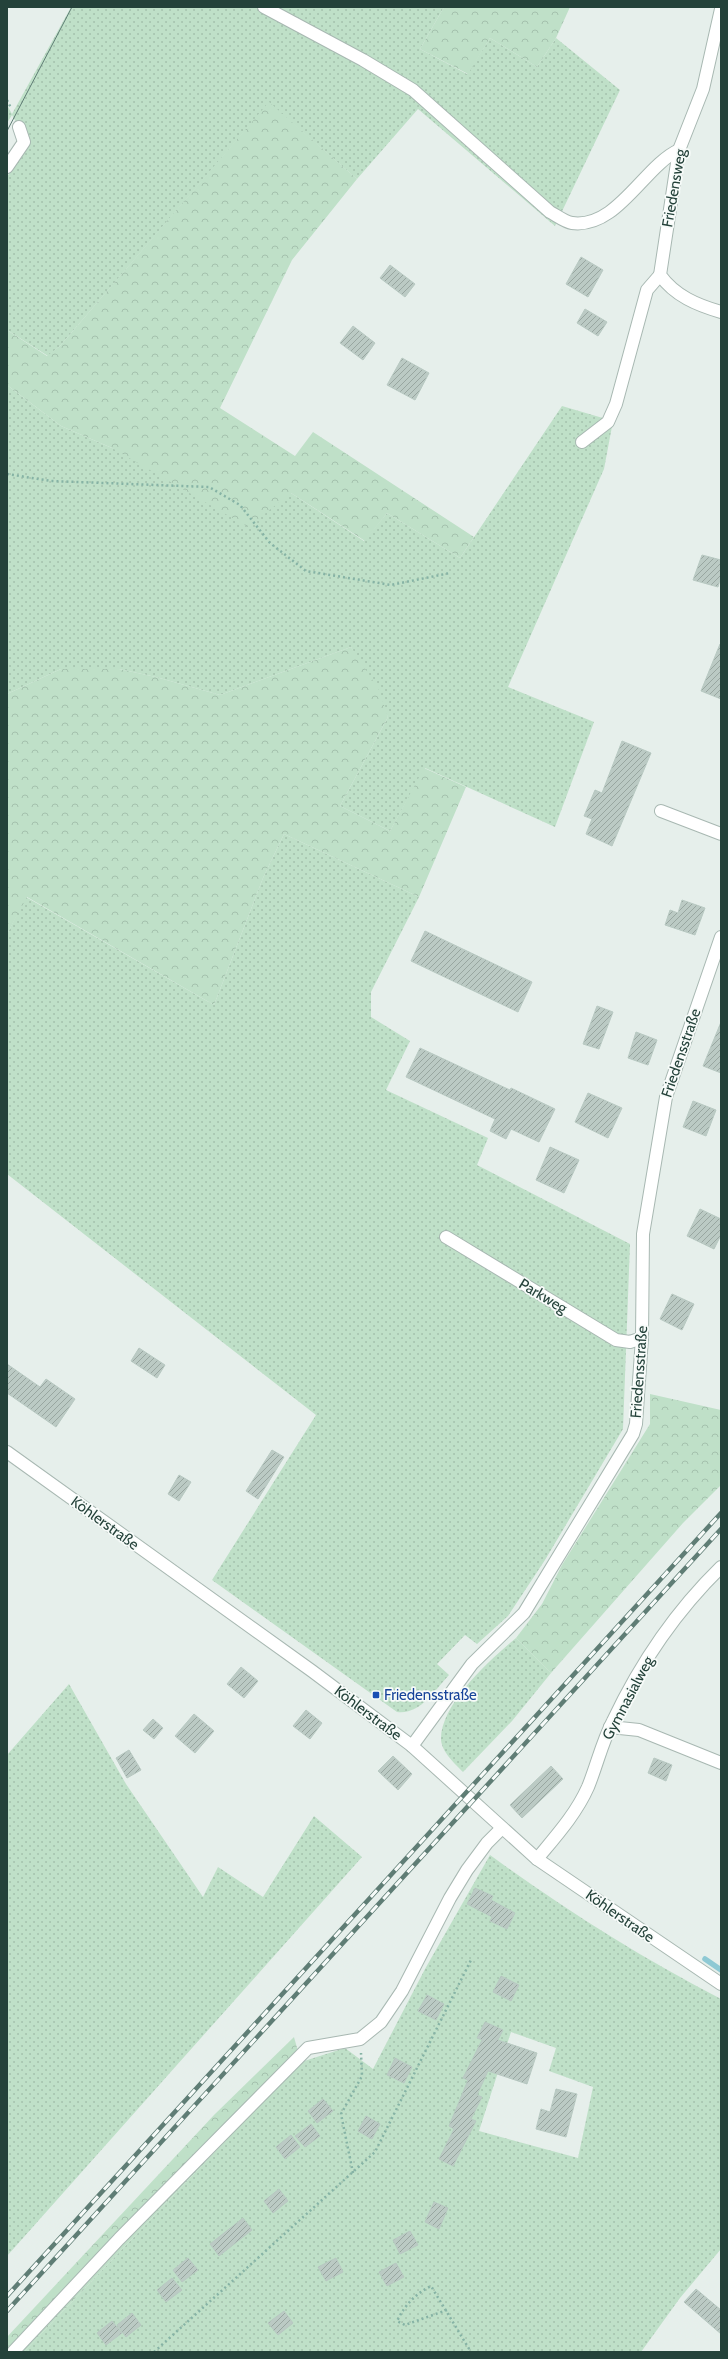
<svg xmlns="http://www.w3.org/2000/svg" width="728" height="2359" viewBox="0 0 728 2359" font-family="Cabin,sans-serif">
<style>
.green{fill:url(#green-dots);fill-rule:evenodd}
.forest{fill:url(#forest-crowns)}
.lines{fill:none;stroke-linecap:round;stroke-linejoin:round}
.stream{stroke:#8ec9d4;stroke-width:5.5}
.building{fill:url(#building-hatch);stroke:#b8c9c2}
.minor-casing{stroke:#a8b8b2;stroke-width:14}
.path{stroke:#86b3a5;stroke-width:2.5;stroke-dasharray:2 3;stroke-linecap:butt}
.minor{stroke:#fff;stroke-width:12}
.tram{stroke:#5f7d75;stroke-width:1}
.rail-casing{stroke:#5f7d75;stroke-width:4.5}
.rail{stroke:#f7fbf9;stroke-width:3;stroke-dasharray:9;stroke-linecap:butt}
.transit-dot{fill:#1a4fb4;stroke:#f7fbf9;stroke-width:1.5}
.labels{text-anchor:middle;stroke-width:3.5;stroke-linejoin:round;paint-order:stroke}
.street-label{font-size:15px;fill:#24423a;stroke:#f7fbf9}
.transit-label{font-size:15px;fill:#164399;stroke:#f7fbf9;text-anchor:start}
</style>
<defs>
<pattern id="green-dots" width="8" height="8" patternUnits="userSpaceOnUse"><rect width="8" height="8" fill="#bfe0c8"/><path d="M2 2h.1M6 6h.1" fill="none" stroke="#a4c1ad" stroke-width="1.8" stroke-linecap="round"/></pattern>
<pattern id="forest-crowns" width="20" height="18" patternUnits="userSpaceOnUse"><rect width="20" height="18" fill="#bfe0c8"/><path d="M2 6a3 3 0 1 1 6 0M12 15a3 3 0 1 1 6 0" fill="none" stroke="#a4c1ad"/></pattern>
<pattern id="building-hatch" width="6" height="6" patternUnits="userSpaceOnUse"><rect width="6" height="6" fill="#bbcac4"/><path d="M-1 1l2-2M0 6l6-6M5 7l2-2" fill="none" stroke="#98a6a0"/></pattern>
</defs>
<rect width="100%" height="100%" fill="#e6efeb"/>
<g class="green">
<path d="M71,7H444L420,49L467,74L490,38L537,67L556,38L620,90L555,226L418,109L357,179L269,103L60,346L48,356L7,330V177L28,143L12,115L7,123V105L12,114Z"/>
<path d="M7,385L61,426L112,448L291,493L364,541L387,513L460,558L562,406L613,421L604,469L508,687L594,722L555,827L425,768L390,831L340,806L388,717L351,647L220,695L156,677L119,669H61L7,694Z"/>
<path d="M284,834L419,897L371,992V1017L410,1041L386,1090L488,1138L477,1165L630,1244L623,1429L545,1560L508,1616L477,1644L465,1635L437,1664L449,1675C434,1691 420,1715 397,1712L212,1580L316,1415L7,1174V934L26,897L214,1005L263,878Z"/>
<path d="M516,1638L551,1673L512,1721L463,1772C455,1764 442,1752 441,1740C440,1704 491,1659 516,1638Z"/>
<path d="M69,1684L126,1784L203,1897L218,1867L263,1897L314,1816L362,1857L7,2256V1755Z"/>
<path d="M490,1855C564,1909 640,1957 721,1999V2249L680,2298L641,2352H24L301,2062L345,2048L373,2069L425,1969ZM511,2032L556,2048L549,2071L593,2087L578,2158L479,2131Z"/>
</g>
<g class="forest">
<path d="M444,7H570L556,38L537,67L490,38L468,74L420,49Z"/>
<path d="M269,102L357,179L292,260L220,408L295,456L313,432L474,537L460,558L387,513L365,541L291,493L248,527L112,448L61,426L7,385V330L47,356L60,346Z"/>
<path d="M351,647L379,690L388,717L340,806L390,831L424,768L466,787L419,897L284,834L263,878L214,1005L27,897L7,934V694L61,669H119L156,677L220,695Z"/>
<path d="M650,1394L721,1410V1485L683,1523L551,1673L516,1638L542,1604L562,1565L650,1424Z"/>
<path d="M294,2037L301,2062L24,2352H7V2337L214,2115Z"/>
</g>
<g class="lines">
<path class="stream" d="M705,1959L721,1970"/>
</g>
<g class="building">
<path d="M581,257L603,270L588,297L566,284Z"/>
<path d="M390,265L415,284L405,297L380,278Z"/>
<path d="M585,309L607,322L598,336L577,323Z"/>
<path d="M353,326L375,343L363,360L340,343Z"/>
<path d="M402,358L429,373L415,400L387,385Z"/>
<path d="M702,555L721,560V576L718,587L693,580Z"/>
<path d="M720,644H721V699L701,691Z"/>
<path d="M622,741L651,753L612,846L586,834L592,819L584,816L595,790L602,793Z"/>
<path d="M682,900L705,908L695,935L665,925L670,910L678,913Z"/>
<path d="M425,931L532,982L518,1012L411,961Z"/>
<path d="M597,1006L613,1012L599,1049L583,1044Z"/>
<path d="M721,1022V1073L703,1066Z"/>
<path d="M636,1032L657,1040L648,1065L628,1058Z"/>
<path d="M420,1048L510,1090L511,1088L555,1109L539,1142L511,1129L506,1139L490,1131L495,1119L406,1077Z"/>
<path d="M588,1093L622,1108L608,1138L575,1122Z"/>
<path d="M693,1101L716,1110L706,1136L683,1127Z"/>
<path d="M550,1147L579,1160L564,1193L536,1180Z"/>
<path d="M700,1209L721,1219V1235L714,1249L687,1236Z"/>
<path d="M672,1294L694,1304L682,1330L660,1319Z"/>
<path d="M139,1348L165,1365L157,1378L131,1361Z"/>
<path d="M7,1364L40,1387L46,1379L75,1399L56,1427L7,1393Z"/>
<path d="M272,1450L284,1457L258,1499L246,1491Z"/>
<path d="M179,1475L191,1482L179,1501L168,1494Z"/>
<path d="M241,1667L258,1681L244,1698L227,1684Z"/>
<path d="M306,1710L322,1723L310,1739L293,1726Z"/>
<path d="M194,1714L214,1731L195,1753L175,1736Z"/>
<path d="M153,1719L163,1728L154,1739L143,1730Z"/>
<path d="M129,1750L141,1770L127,1778L116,1758Z"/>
<path d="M393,1756L412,1774L398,1790L378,1771Z"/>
<path d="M654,1758L672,1765L666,1781L648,1773Z"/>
<path d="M551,1766L563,1779L522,1818L510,1805Z"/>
<path d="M475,1888L493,1896L491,1900L515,1913L507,1929L490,1921L492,1917L467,1904Z"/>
<path d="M501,1976L519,1985L511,2001L493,1992Z"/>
<path d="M427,1995L444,2004L436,2020L418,2011Z"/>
<path d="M485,2022L503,2030L498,2040L537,2053L527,2084L488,2071L477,2095L482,2097L471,2119L476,2121L453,2166L439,2159L454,2129L449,2126L468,2080L463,2078L482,2040L477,2038Z"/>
<path d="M395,2058L412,2067L404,2083L387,2075Z"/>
<path d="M556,2089L577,2094L566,2137L536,2129L541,2109L550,2112Z"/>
<path d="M323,2099L333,2111L317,2123L308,2111Z"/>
<path d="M366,2116L380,2124L372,2139L358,2131Z"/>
<path d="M311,2124L320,2136L305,2147L295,2136Z"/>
<path d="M291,2135L300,2147L285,2159L276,2147Z"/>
<path d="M279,2189L288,2201L273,2213L264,2201Z"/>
<path d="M434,2202L448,2208L439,2229L425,2222Z"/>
<path d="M243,2218L252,2230L219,2256L210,2244Z"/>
<path d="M410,2231L418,2245L400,2254L393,2240Z"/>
<path d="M188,2258L198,2270L182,2282L173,2270Z"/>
<path d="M336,2258L343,2272L326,2281L318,2267Z"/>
<path d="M396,2263L404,2277L387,2286L379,2272Z"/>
<path d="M172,2278L182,2290L166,2302L157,2290Z"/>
<path d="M696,2289L721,2310V2334L684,2302Z"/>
<path d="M284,2311L293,2323L278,2335L268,2323Z"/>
<path d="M132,2313L141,2325L126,2337L117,2325Z"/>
<path d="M112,2321L122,2333L106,2345L97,2333Z"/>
</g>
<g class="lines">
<g class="minor-casing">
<g id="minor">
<path d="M264,7L363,60L413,90L550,212C556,215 565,222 572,223C617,229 644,166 679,150"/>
<path d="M721,9L703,89L679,150L660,275C675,296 697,305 721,312"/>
<path d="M7,167L24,142L19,127"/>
<path d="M582,442L608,422L616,404L647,290L660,275"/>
<path d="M661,811L721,834"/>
<path d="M446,1237L616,1340L630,1342L642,1338"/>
<path d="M7,1452L312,1671L412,1746L537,1859L721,1984"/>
<path d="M610,1727L639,1730L721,1763"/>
<path d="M412,1746L472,1664L524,1613L633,1434L636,1424L642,1338L643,1234L666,1097L721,937"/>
<path d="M537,1859C556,1836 576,1814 588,1787C597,1765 602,1742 613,1721C640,1664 676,1611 721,1567"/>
<path d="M13,2352L119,2239L308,2048L360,2039L381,2022L402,1991L450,1898L467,1870L487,1843L502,1828"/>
</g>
</g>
<g class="path">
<path d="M7,100L11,108"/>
<path d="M7,474L51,481L209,487L240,505L270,543L306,571L391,585L450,573"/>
<path d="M353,2173L341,2114L362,2076L361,2053"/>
<path d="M447,2310L405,2325L397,2321C405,2305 415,2294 431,2286L471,2352"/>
<path d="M154,2352L375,2152L471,1960"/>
</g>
<use href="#minor" class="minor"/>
<path class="tram" d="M7,131L72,7"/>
<g class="rail-casing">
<g id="rail">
<path d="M7,2296L721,1513"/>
<path d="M7,2311L721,1529"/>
</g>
</g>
<use href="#rail" class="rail"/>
</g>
<rect class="transit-dot" x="372" y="1691" width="8" height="8" rx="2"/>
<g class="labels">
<g class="street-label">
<text transform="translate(674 188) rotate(-80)" y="5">Friedensweg</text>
<text transform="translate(681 1053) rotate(-71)" y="5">Friedensstraße</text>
<text transform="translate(543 1296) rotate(31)" y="5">Parkweg</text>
<text transform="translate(639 1372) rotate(-86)" y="5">Friedensstraße</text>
<text transform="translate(105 1523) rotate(36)" y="5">Köhlerstraße</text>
<text transform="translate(628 1698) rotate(-62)" y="5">Gymnasialweg</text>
<text transform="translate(368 1713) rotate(37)" y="5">Köhlerstraße</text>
<text transform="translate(620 1916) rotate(35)" y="5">Köhlerstraße</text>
</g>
<g class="transit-label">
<text x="384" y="1700">Friedensstraße</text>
</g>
</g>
<rect width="728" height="2359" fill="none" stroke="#24423a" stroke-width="16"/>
</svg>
